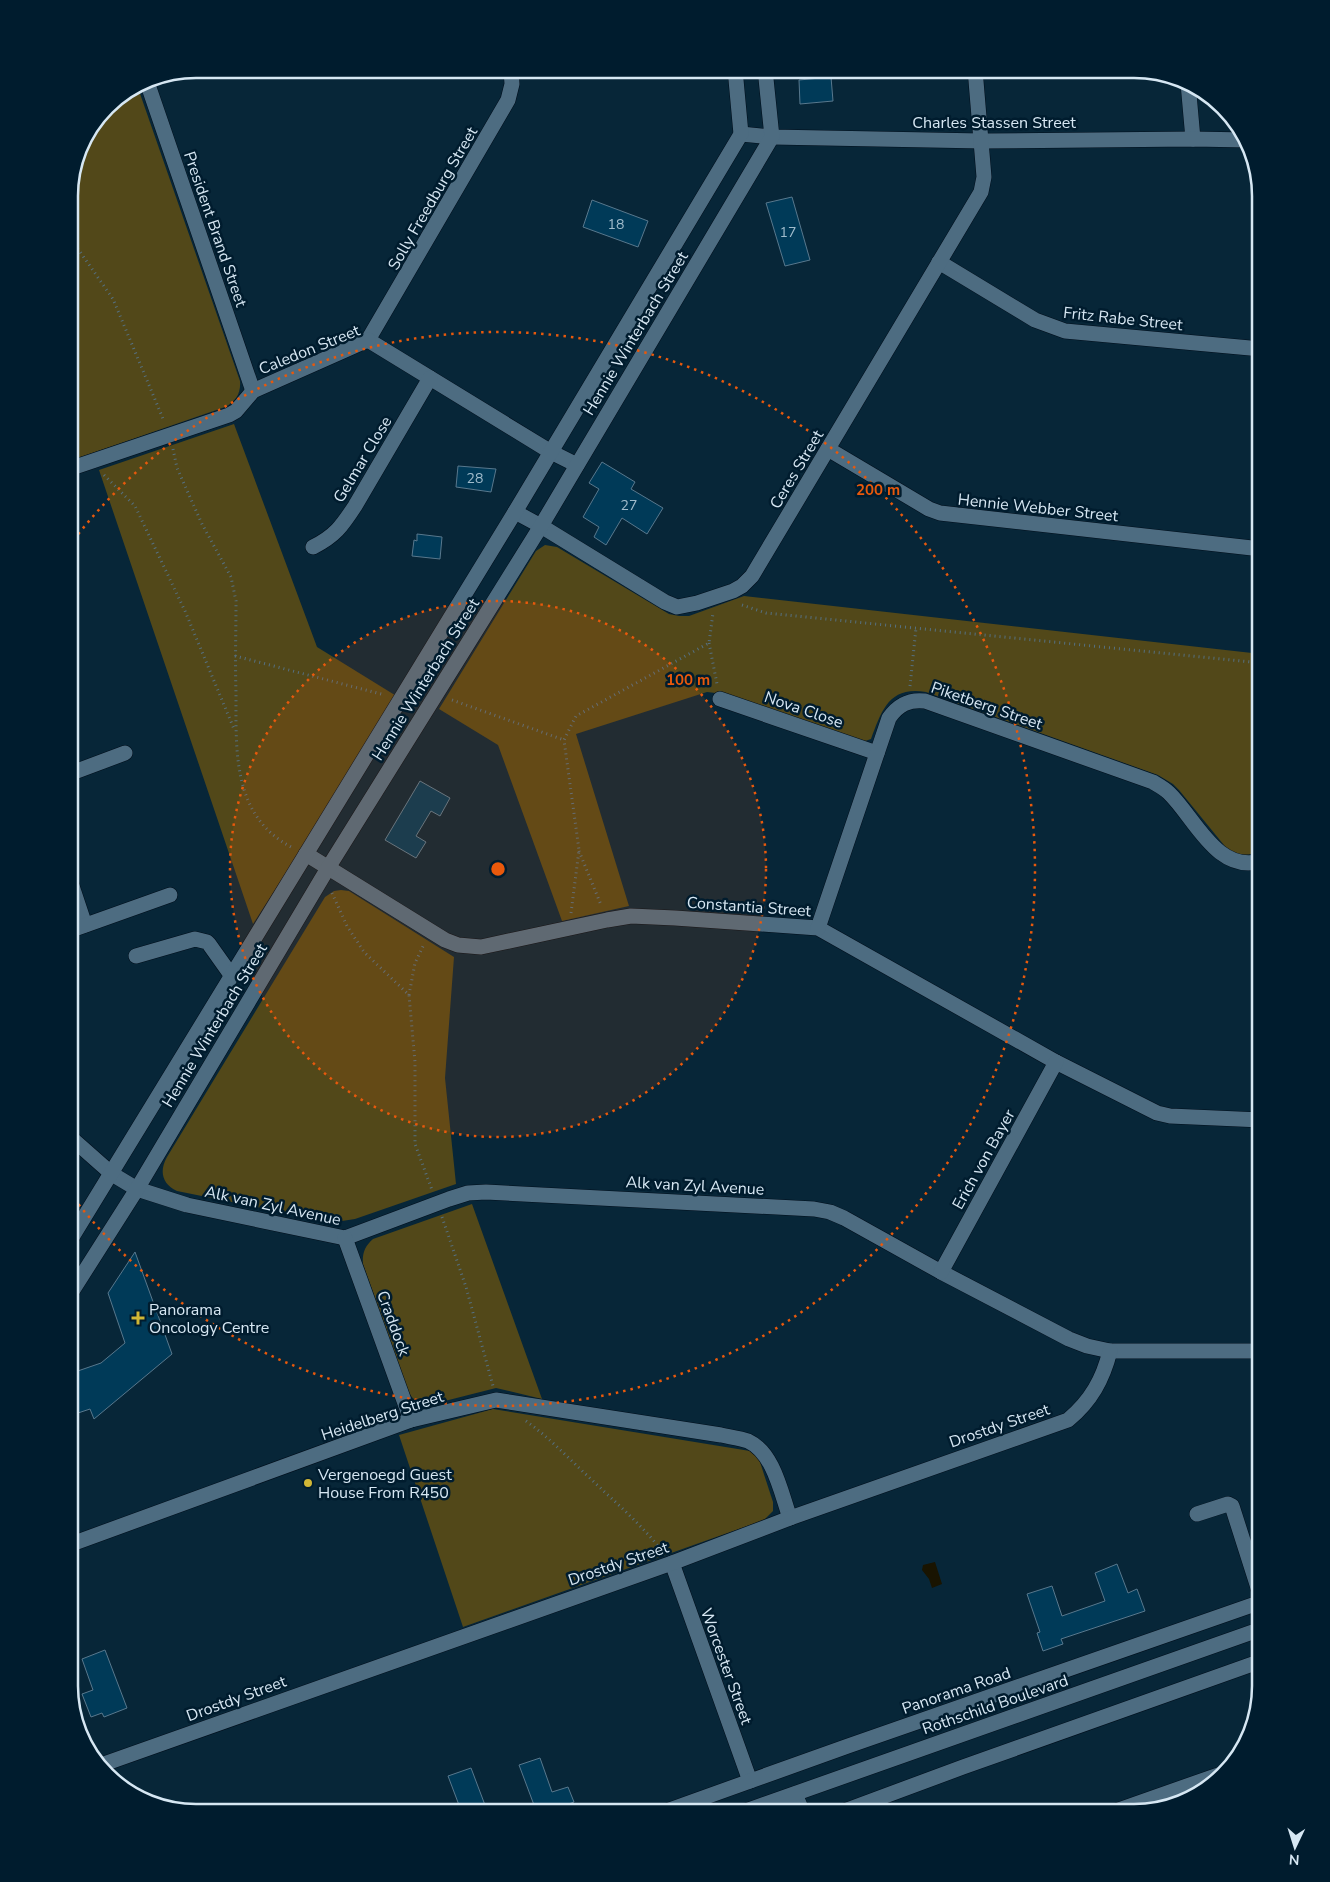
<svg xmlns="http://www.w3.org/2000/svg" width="1330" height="1882" viewBox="0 0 1330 1882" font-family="'Nunito Sans',sans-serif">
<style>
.green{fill:#524819}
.water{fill:#191401}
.building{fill:#003a58;stroke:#58788d}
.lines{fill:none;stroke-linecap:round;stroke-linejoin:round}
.minor-casing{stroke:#000e1b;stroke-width:16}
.path{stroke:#567080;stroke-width:3;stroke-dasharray:1 4;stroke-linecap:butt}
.minor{stroke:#4d6c81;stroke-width:15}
.ring{fill:none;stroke:#e8590c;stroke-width:2.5;stroke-dasharray:2.5 5}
.poi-dot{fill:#d1b736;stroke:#001c2e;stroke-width:2}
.labels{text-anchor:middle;stroke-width:5;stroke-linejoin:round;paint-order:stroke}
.number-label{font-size:14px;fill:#a0bccc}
.street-label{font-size:16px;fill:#d6e7f3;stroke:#001c2e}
.poi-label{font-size:16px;fill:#d6e7f3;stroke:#001c2e;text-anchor:start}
.rim{fill:none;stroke:#d6e7f3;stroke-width:2.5}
.centre{fill:#e8590c;stroke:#001c2e;stroke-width:2.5}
.ring-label{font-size:15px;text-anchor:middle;font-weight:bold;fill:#e8590c;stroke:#001c2e;stroke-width:5;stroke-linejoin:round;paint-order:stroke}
</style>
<rect width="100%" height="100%" fill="#072638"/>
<g class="green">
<path d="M137,85L240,381C241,393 236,401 225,407L69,461V187L78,146L106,106Z"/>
<path d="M234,424L317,647L398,697L253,924L99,470Z"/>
<path d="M545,545L557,547L669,614L679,616H689L744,596L1261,654V851C1248,856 1241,856 1228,850L1179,790L1173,784L1158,775L926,692C889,686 882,710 871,739L865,741L724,694L707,692L576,734L629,906L562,921L498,745L439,709L536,551Z"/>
<path d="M341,890L349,891L454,957L445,1078L456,1184L355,1219L342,1221L320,1220L177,1191C162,1184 159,1171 167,1157L325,897L334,891Z"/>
<path d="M472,1204L542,1399L496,1388L429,1405C420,1405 414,1401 409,1393L363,1264C362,1253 365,1246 373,1239Z"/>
<path d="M493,1409L750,1451L759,1459L773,1502V1511L764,1520L463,1627L399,1435Z"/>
</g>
<path class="water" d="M935,1562L942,1584L932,1588L929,1579L922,1570L923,1565Z"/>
<g class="building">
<path d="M831,77L833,101L800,104L799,80Z"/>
<path d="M792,197L810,260L785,266L766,203Z"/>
<path d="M592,200L648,221L638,247L583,227Z"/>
<path d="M602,462L635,482L631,489L663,508L647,534L622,518L606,545L594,537L599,527L583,517L599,489L589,483Z"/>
<path d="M458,466L496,469L491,492L456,487Z"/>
<path d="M417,534L442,537L440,559L412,556L414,540L417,541Z"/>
<path d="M420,781L450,798L440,816L431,811L416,836L426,842L416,858L385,840Z"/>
<path d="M135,1252L172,1354L94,1419L90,1409L69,1416V1374L101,1363L125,1343L108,1293Z"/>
<path d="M1117,1564L1128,1593L1137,1589L1145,1611L1061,1639L1063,1644L1043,1651L1037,1633L1040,1632L1027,1594L1052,1586L1062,1616L1105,1601L1095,1573Z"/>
<path d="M105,1650L127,1708L104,1717L102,1713L91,1717L82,1694L93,1690L82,1659Z"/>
<path d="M540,1758L552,1792L568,1787L574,1802L552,1810L553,1813H537L519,1765Z"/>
<path d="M471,1768L488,1813H462L448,1776Z"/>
</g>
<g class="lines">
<g class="minor-casing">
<g id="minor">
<path d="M146,79L253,391"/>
<path d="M1188,83L1193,139"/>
<path d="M741,134L772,137L982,141L1193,139L1247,140"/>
<path d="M939,262L1035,320L1065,331L1261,349"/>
<path d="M368,340L508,100L512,84L511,69"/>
<path d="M368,340L551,452L577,465"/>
<path d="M828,449L929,509L940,513L1261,549"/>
<path d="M69,469L229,415L236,411L253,391L368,340"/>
<path d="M515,512L541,526L665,602L677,607L697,603L733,591L742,586L752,576L981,192L984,177L975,69"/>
<path d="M313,547C335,536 342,526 355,506L430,378"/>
<path d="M720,699L877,753"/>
<path d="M69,774L125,753"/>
<path d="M306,854L445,940L458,945L481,947L607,920L631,916L675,918L818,928L1056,1062L1157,1113L1170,1116L1261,1120"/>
<path d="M69,877L85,925"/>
<path d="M818,928L889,718C898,705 909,699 925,701L1153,782C1158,785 1164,788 1169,793C1195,818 1217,874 1261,861"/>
<path d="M69,931L170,895"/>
<path d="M136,956L195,939L207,942L209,944L231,975"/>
<path d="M69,1136L112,1174L137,1189L187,1205L345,1238L449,1199L468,1193L486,1192L814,1209L830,1212L844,1218L941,1272L1069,1339L1087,1346L1110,1351H1261"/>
<path d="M345,1238L411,1420"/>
<path d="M69,1242L515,512L741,134L735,69"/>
<path d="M941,1272L1056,1062"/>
<path d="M69,1296L137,1189L328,868L541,526L772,137L765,69"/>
<path d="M1197,1514L1228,1504L1232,1506L1261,1597"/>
<path d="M69,1545L411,1420L496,1400L721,1435C730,1437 740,1438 748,1441C774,1453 781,1493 790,1518"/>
<path d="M672,1563L750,1781"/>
<path d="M101,1765L672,1563L790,1518L1068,1420C1091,1401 1103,1379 1110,1351"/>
<path d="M795,1794L803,1813"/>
<path d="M661,1813L848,1746L1261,1602"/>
<path d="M740,1813L1261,1629"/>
<path d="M839,1813L963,1767L1261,1661"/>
<path d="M1110,1813L1221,1774"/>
</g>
</g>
<g class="path">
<path d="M69,236L113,299L164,421"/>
<path d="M173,449L177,468L202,524L231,577L236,601C236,631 235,662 236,693C236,751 232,817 293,848"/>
<path d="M104,475L135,506L185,611L234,729"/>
<path d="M742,605L766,613L1261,663"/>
<path d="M709,643L717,684"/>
<path d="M235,656L385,695"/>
<path d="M910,686L916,628"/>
<path d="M452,700L564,740"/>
<path d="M579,851L601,905"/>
<path d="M332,893L347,926L364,952L409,995L415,1062V1144L432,1190"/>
<path d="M571,913L579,850L564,740L576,716L709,643L713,613"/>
<path d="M409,995L415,963L424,944"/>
<path d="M442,1217L466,1287L493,1386"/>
<path d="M526,1421C550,1438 570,1460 592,1480C616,1503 642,1525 662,1551"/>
</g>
<use href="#minor" class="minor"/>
</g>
<circle cx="498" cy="869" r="268" fill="#e8590c" fill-opacity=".12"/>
<g class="ring">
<circle cx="498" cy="869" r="268"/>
<path d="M69 546A537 537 0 1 1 69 1192"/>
</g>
<g class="poi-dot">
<path d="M135.5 1310.5h5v5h5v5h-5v5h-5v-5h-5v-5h5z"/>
<circle cx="308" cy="1483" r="5"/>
</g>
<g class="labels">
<g class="number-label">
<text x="616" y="229">18</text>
<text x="788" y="237">17</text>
<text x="475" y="483">28</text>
<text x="629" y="510">27</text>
</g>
<g class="street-label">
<text x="994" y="128">Charles Stassen Street</text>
<text transform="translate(432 198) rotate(-60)" y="6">Solly Freedburg Street</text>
<text transform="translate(216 229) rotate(71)" y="6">President Brand Street</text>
<text transform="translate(1123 318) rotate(6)" y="6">Fritz Rabe Street</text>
<text transform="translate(635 333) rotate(-59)" y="6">Hennie Winterbach Street</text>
<text transform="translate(309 349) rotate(-22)" y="6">Caledon Street</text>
<text transform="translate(362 459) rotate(-59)" y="6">Gelmar Close</text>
<text transform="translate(796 469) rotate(-59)" y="6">Ceres Street</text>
<text transform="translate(1038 507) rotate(6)" y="6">Hennie Webber Street</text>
<text transform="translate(425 679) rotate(-58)" y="6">Hennie Winterbach Street</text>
<text transform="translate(987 705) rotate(19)" y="6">Piketberg Street</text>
<text transform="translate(804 709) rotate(19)" y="6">Nova Close</text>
<text transform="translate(749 906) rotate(4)" y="6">Constantia Street</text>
<text transform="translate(214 1025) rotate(-59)" y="6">Hennie Winterbach Street</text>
<text transform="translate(983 1159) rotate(-61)" y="6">Erich von Bayer</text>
<text transform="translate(695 1185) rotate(3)" y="6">Alk van Zyl Avenue</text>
<text transform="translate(273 1205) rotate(12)" y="6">Alk van Zyl Avenue</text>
<text transform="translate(394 1323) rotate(70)" y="6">Craddock</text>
<text transform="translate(382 1415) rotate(-18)" y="6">Heidelberg Street</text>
<text transform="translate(999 1425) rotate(-19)" y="6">Drostdy Street</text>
<text transform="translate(618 1563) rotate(-19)" y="6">Drostdy Street</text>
<text transform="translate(727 1666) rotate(70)" y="6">Worcester Street</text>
<text transform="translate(956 1690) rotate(-19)" y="6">Panorama Road</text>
<text transform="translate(236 1698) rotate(-20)" y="6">Drostdy Street</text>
<text transform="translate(995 1704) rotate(-19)" y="6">Rothschild Boulevard</text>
</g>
<g class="poi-label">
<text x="149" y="1315">Panorama<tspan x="149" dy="18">Oncology Centre</tspan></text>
<text x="318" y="1480">Vergenoegd Guest<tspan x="318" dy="18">House From R450</tspan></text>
</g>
</g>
<path d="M0 0H1330V1882H0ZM196 78H1134A118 118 0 0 1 1252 196V1686A118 118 0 0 1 1134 1804H196A118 118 0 0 1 78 1686V196A118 118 0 0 1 196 78Z" fill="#001c2e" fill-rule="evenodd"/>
<path class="rim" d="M196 78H1134A118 118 0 0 1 1252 196V1686A118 118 0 0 1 1134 1804H196A118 118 0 0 1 78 1686V196A118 118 0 0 1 196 78Z"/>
<circle cx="498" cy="869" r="8" class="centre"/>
<g class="ring-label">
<text x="878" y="495">200 m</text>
<text x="688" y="685">100 m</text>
</g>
<g transform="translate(1295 1847) rotate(184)" stroke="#001c2e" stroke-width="4" paint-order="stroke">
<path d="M0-4L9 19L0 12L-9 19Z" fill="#d6e7f3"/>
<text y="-8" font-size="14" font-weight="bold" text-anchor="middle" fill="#d6e7f3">N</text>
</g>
</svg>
